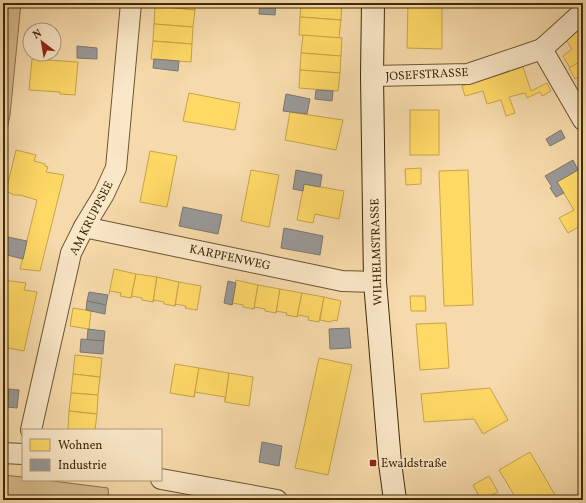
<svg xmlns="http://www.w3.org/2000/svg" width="586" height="503" viewBox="0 0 586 503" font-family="Vollkorn,serif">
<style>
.green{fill:#d8bc8f;stroke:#8c724a}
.homes{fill:#ffd966;stroke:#c5a449}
.industry{fill:#999;stroke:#7e776d}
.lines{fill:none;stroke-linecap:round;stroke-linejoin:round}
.street-casing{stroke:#6d552f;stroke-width:22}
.secondary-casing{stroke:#3f2906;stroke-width:24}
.street{stroke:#fae7c8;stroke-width:20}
.secondary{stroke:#fae7c8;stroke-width:22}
.poi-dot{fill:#8f2418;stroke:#fae7c8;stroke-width:1.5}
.labels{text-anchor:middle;stroke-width:4;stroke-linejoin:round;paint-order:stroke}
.street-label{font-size:12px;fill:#3f2906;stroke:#fae7c8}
.poi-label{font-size:12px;fill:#3f2906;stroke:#fae7c8;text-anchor:start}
</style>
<rect width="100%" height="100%" fill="#f7daab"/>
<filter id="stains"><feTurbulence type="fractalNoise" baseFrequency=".005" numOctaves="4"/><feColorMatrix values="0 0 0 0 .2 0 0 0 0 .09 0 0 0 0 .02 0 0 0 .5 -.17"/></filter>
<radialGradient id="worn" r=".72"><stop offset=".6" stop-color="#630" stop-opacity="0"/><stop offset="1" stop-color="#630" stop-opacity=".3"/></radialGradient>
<g class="green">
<path d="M3,3H21L10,115L3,150Z"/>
<path d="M3,475L23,477V480H45L108,488L109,500H3Z"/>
</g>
<g class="homes">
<path d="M155,3H195V10L155,6Z"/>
<path d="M301,3H342L341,20L300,17Z"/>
<path d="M408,3H442V49L407,48Z"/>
<path d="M155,6L195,10L193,27L154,24Z"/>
<path d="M300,17L341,20L339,38L299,35Z"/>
<path d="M154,24L193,27L192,44L153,41Z"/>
<path d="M583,27V60L570,68L563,56L572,49L566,40Z"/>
<path d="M303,35L342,38L341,56L301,53Z"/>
<path d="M153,41L192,44L191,62L151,59Z"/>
<path d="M301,53L341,56L340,73L300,70Z"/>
<path d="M32,59L78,62L75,95L60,94V92L29,90Z"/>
<path d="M579,62L583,68V75L575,79L569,68Z"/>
<path d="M523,67L531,91L547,83L551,91L542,96L540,92L527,98L525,93L509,97L515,113L506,116L501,100L487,104L483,91L465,96L462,86Z"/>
<path d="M300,70L340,73L338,91L299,88Z"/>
<path d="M189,93L240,103L235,130L183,121Z"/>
<rect x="410" y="110" width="29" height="45"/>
<path d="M290,112L343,120L336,150L285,140Z"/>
<path d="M16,150L36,155L34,161L45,164V166L48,167L46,172L64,175L40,271L20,269L37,200L20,195H14L6,191Z"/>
<path d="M150,151L177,156L167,207L140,202Z"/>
<path d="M421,168V184L406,185L405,169Z"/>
<path d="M251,170L279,175L269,227L241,221Z"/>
<path d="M468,170L473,305L444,306L439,171Z"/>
<path d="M578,170L583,178V226L582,225L568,233L559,218L574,210L557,182Z"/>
<path d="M304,184L344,191L339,219L315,214L313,223L297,220Z"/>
<path d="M583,235V247L578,238Z"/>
<path d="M114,269L136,274L131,298L120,296L121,293L110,291L109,294Z"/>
<path d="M136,274L157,277L153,302L142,300V298L132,296L131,298Z"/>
<path d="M157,277L179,282L175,306L164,304V302L154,300L153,302Z"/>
<path d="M3,280L26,283L24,290L37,292L24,351L3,347V325L5,317L3,316Z"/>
<path d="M236,280L258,285L254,309L243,307V305L233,303L232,305Z"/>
<path d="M179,282L201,286L197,310L185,308L186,306L175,304V306Z"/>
<path d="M258,285L280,289L276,313L265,311V309L255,307L254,309Z"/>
<path d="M280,289L302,293L297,317L286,315L287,313L276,311V313Z"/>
<path d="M302,293L324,297L319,322L308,320L309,317L298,315L297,317Z"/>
<path d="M410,296H425L426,311H411Z"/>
<path d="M324,297L341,301L337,321L334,320L330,322L320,320Z"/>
<path d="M73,308L91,311L89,329L70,326Z"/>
<path d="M446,323L449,368L420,370L416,324Z"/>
<path d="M75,355L102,358L100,377L73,374Z"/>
<path d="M319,358L352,365L328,475L295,468Z"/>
<path d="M175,364L199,368L194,397L170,393Z"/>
<path d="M199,368L229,373L225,402V397L195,392L194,397Z"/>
<path d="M229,373L253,377L249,406L225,402Z"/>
<path d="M73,374L100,377L98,395L71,393Z"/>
<path d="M3,388L9,389L6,424H3Z"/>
<path d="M490,388L508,420L483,434L474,419L424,422L421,394Z"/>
<path d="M71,393L98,395L97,414L69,411Z"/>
<path d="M69,411L97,414L95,430H68Z"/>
<path d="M530,452L558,500H505L514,495L499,470Z"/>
<path d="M489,476L498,492L481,500L473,485Z"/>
</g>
<g class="industry">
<path d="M218,3H235V5Z"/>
<path d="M260,3H276L275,15L259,14Z"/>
<path d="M77,46L97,48V59L77,58Z"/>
<path d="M154,59L179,61L178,71L153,68Z"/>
<path d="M316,90L333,91L332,101L315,99Z"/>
<path d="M286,94L310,99L307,114L283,111Z"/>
<path d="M561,130L565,138L550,146L546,139Z"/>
<path d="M573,160L578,170L557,182L564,193L556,197L550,188L552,187L545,176Z"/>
<path d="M296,170L322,175L320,187L304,184L303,191L293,189Z"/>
<path d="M183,207L222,215L218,234L179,226Z"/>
<path d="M284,228L323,236L320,255L281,248Z"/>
<path d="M3,236L27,241L23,259L3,254Z"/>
<path d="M228,281L236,283L232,305L224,303Z"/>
<path d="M89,292L108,295L106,305L87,301Z"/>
<path d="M87,301L106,305L105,314L86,310Z"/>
<path d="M349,328L351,348L330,349L329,329Z"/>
<path d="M88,329L105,331L104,341L87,340Z"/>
<path d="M81,339L104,341L103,354L80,352Z"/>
<path d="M9,389L19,390L17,408L7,407Z"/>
<path d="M262,442L282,446L279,466L259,462Z"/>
</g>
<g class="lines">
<g class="street-casing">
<g id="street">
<path d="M542,49L583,120"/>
<path d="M372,76L468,74L542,49L583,12"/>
<path d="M84,227L342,281L375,282"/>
<path d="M31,430L71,253L84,227L104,194L116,168L131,3"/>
<path d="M3,453L23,454"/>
<path d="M161,479L277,500"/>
</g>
</g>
<g class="secondary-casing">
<path id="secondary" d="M373,3L372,76L375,282L390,463L395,500"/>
</g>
<use href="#street" class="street"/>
<use href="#secondary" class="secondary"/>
</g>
<rect class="poi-dot" x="369" y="459" width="8" height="8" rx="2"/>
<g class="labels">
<g class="street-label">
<text transform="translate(427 74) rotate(-3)" y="4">JOSEFSTRASSE</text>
<text transform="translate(91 218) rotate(-63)" y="4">AM KRUPPSEE</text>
<text transform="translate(376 252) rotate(-92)" y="4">WILHELMSTRASSE</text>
<text transform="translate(230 257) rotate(12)" y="4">KARPFENWEG</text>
</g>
<g class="poi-label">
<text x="381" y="467">Ewaldstraße</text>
</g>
</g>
<rect width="586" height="503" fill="none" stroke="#f7daab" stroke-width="16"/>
<rect x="4" y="4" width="578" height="495" fill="none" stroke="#3f2906" stroke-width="2"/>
<rect x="8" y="8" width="570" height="487" fill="none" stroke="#3f2906"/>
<rect x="22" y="429" width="140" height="52" fill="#fae7c8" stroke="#af9b7a"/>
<rect x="30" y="439" width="20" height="12" fill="#ffd966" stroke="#af9b7a"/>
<text x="58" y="449" font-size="12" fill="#3f2906">Wohnen</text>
<rect x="30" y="459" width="20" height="12" fill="#999999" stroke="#af9b7a"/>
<text x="58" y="469" font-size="12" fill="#3f2906">Industrie</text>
<g transform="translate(42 42) rotate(329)"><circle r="19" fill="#fae7c8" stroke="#af9b7a"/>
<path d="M0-3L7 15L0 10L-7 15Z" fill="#8f2418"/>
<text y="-6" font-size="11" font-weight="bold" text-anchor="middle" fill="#3f2906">N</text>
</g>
<rect width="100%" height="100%" filter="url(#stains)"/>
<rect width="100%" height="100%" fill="url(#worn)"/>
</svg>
